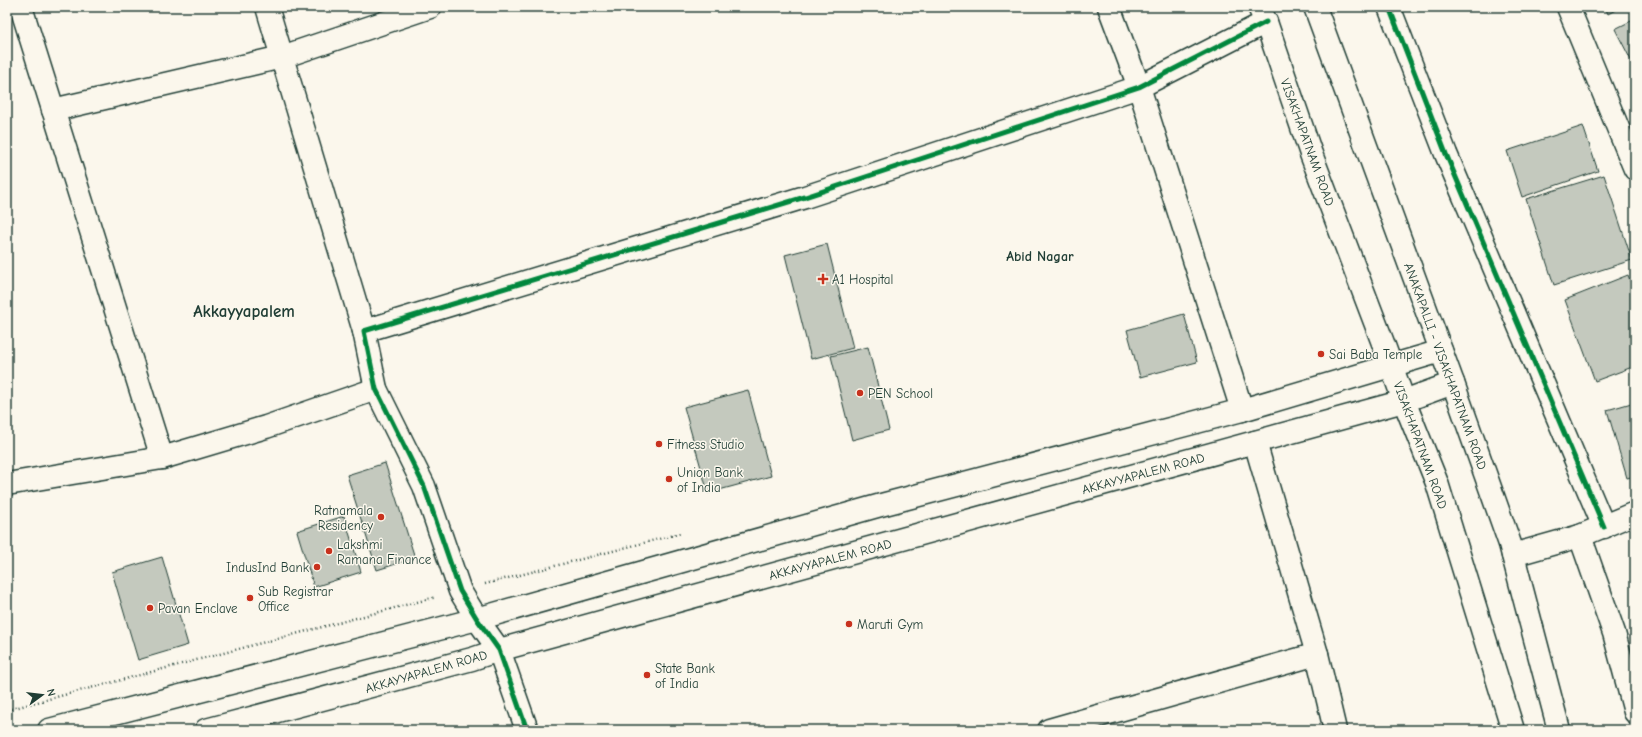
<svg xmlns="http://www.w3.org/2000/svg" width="1642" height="737" viewBox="0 0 1642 737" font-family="'Comic Neue',sans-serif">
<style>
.building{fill:#c4c9be;stroke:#1f3d34}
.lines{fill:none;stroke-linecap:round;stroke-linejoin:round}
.minor-casing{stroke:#1f3d34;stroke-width:25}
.secondary-casing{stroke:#1f3d34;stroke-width:25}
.primary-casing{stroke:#1f3d34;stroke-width:25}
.path{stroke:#1f3d34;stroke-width:2.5;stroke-dasharray:1 3;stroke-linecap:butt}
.minor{stroke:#fbf7ec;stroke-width:22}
.secondary{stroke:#fbf7ec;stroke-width:22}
.primary{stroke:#fbf7ec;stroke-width:22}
.cycleway-casing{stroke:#fbf7ec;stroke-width:8}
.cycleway{stroke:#00873e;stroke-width:5}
.poi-dot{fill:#c8321e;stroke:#fbf7ec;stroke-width:1.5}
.labels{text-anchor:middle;stroke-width:3;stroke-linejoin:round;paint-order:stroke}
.street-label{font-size:13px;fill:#1f3d34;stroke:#fbf7ec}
.poi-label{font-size:13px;fill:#1f3d34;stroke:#fbf7ec;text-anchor:start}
.neighbourhood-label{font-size:14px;font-weight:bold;fill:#1f3d34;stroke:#fbf7ec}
.district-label{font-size:17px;font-weight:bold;fill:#1f3d34;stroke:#fbf7ec}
</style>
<rect width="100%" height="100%" fill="#fbf7ec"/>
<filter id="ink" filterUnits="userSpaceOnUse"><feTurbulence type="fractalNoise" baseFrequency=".025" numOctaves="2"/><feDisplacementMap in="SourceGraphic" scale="8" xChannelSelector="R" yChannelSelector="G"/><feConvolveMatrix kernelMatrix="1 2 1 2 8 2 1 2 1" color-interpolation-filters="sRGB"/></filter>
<g filter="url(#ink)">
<g class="building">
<path d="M1605,7H1621L1608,14Z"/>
<path d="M1635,19V68L1615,29Z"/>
<path d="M1583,126L1598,171L1522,197L1507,151Z"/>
<path d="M1604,175L1632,260L1554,285L1526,199Z"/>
<path d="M827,244L853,348L811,359L785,255Z"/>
<path d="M1628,275L1635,294V366L1595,381L1565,300Z"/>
<path d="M1184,314L1197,362L1140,377L1127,330Z"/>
<path d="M868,347L889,430L852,440L831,356Z"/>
<path d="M748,390L771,476L708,493L684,407Z"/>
<path d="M1635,402V476L1627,478L1607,410Z"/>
<path d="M385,463L415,558L377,570L347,475Z"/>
<path d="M344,516L361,572L314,587L297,531Z"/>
<path d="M162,557L188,645L138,660L112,572Z"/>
</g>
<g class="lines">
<g class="minor-casing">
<g id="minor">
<path d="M21,7L162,458"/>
<path d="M1109,7L1139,87L1242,410"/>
<path d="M1389,7L1446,154L1604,527"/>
<path d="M1568,7L1635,169"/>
<path d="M53,110L282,57L267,7"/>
<path d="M364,331L282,57L430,7"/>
<path d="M7,484L162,458L266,427L376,389"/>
<path d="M1580,536L1614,633L1635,712"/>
<path d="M1513,555L1580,536L1635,513"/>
<path d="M1317,654L1335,730"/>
<path d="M527,730L499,650L477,619L460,591L424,486L376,389L364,331L805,197L1139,87L1266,22"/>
<path d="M1049,730L1317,654L1255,442"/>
</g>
</g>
<g class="secondary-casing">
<g id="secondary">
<path d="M49,730L477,619L881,505L1242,410L1441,351"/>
<path d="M206,730L472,659L499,650L1404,401L1453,383"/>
</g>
</g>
<g class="primary-casing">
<g id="primary">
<path d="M1259,7L1266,22L1311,154L1383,343L1404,401L1437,483L1513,730"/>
<path d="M1315,7L1453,383L1510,544L1559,730"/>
</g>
</g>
<g class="path">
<path d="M485,584L682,533"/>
<path d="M7,710L436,597"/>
</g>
<use href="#minor" class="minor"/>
<use href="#secondary" class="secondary"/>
<use href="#primary" class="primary"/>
<g class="cycleway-casing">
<g id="cycleway">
<path d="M1389,7L1446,154L1604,527"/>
<path d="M527,730L499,650L477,619L460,591L424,486L376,389L364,331L805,197L1139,87L1266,22"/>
</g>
</g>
<use href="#cycleway" class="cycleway"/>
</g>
</g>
<g class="poi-dot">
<path d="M821 273h4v4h4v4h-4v4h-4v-4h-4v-4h4z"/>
<circle cx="1321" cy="354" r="4"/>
<circle cx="860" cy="393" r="4"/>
<circle cx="659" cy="444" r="4"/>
<circle cx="669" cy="479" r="4"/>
<circle cx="381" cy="517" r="4"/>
<circle cx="329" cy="551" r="4"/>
<circle cx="317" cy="567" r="4"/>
<circle cx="250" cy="598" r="4"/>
<circle cx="150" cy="608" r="4"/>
<circle cx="849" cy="624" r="4"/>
<circle cx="647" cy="675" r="4"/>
</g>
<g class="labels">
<g class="street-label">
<text transform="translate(1308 142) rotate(70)" y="5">VISAKHAPATNAM ROAD</text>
<text transform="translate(1446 366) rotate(70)" y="5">ANAKAPALLI - VISAKHAPATNAM ROAD</text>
<text transform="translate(1421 445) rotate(70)" y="5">VISAKHAPATNAM ROAD</text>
<text transform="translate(1143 473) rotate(-15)" y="5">AKKAYYAPALEM ROAD</text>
<text transform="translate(830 559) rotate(-15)" y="5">AKKAYYAPALEM ROAD</text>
<text transform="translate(426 671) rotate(-16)" y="5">AKKAYYAPALEM ROAD</text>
</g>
<g class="poi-label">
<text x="832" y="284">A1 Hospital</text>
<text x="1329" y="359">Sai Baba Temple</text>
<text x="868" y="398">PEN School</text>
<text x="667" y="449">Fitness Studio</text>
<text x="677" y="477">Union Bank<tspan x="677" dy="15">of India</tspan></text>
<text x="373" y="515" text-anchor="end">Ratnamala<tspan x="373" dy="15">Residency</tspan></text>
<text x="337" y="549">Lakshmi<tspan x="337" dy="15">Ramana Finance</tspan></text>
<text x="309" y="572" text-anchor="end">IndusInd Bank</text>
<text x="258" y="596">Sub Registrar<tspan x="258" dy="15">Office</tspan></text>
<text x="158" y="613">Pavan Enclave</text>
<text x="857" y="629">Maruti Gym</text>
<text x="655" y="673">State Bank<tspan x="655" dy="15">of India</tspan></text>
</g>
<g class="neighbourhood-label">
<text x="1040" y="261">Abid Nagar</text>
</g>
<g class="district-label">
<text x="244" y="317">Akkayyapalem</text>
</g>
</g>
<rect width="1642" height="737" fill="none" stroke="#fbf7ec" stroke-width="24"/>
<rect x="12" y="12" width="1618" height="713" fill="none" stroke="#1f3d34" stroke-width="1.5" filter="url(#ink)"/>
<g transform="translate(42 695) rotate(75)" stroke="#fbf7ec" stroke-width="3" paint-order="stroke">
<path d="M0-3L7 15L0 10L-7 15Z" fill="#1f3d34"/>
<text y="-6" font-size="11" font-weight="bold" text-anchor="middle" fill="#1f3d34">N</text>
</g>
</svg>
